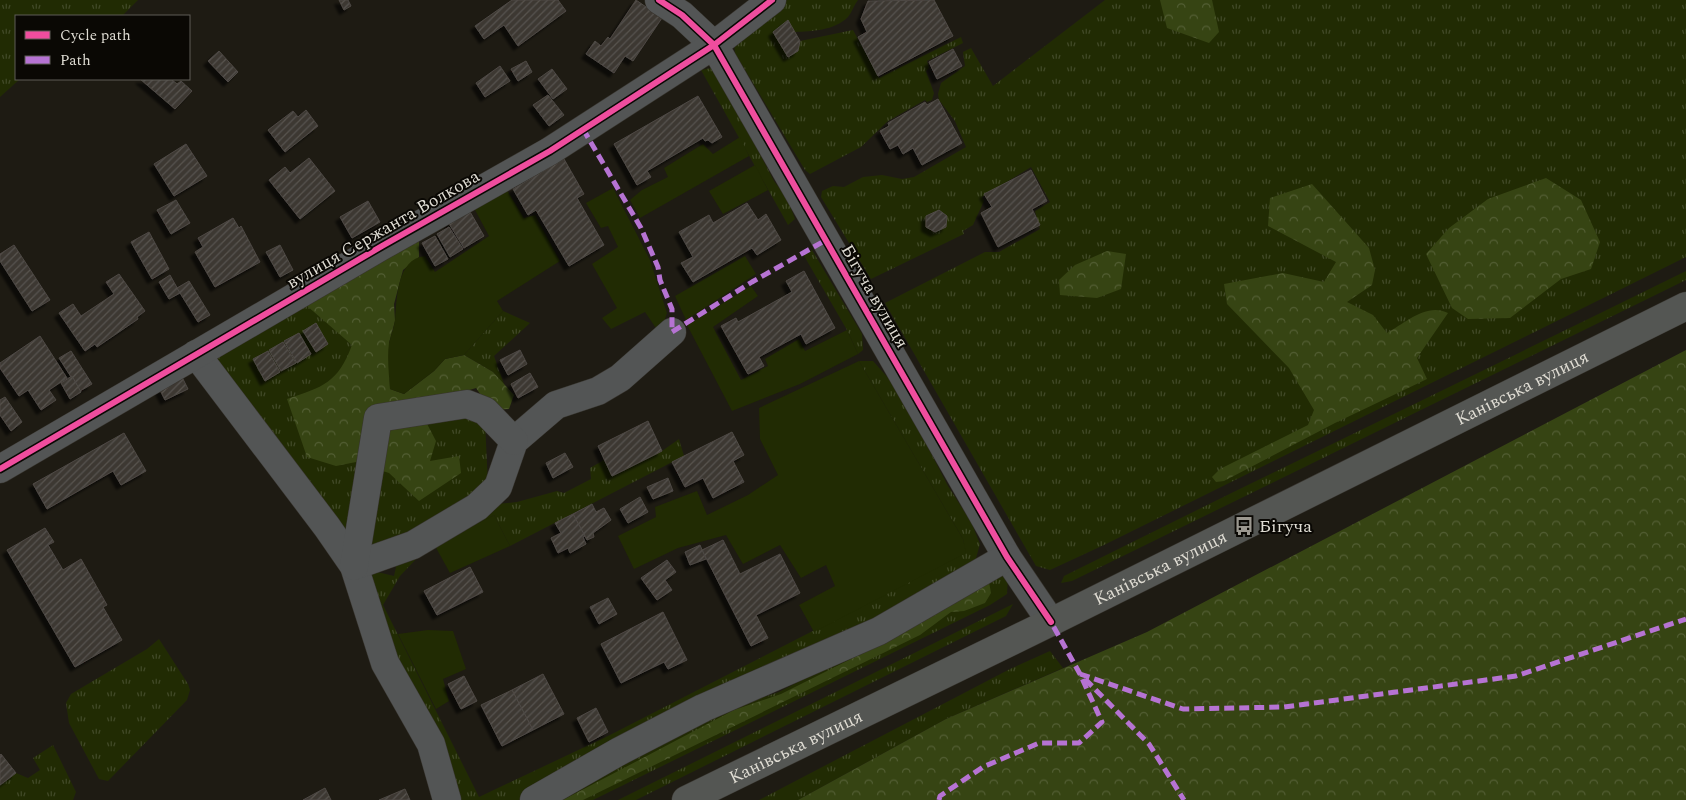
<svg xmlns="http://www.w3.org/2000/svg" width="1686" height="800" viewBox="0 0 1686 800" font-family="Spectral,serif">
<style>
.grass{fill:url(#grass-tufts)}
.forest{fill:url(#forest-crowns)}
.garden{fill:#212b03}
.building{fill:url(#building-hatch);stroke:#4e4945;filter:url(#shadow)}
.lines{fill:none;stroke-linecap:round;stroke-linejoin:round}
.minor-casing{stroke:#38352f;stroke-width:29}
.major-casing{stroke:#38352f;stroke-width:29}
.minor{stroke:#535555;stroke-width:28}
.major{stroke:#545653;stroke-width:28}
.quiet{stroke:#b673d3;stroke-width:5;stroke-dasharray:10 5;stroke-linecap:butt}
.cycleway-casing{stroke:#0a0804;stroke-width:9}
.cycleway{stroke:#ef4d9e;stroke-width:6}
.labels{text-anchor:middle;stroke-width:4;stroke-linejoin:round;paint-order:stroke}
.street-label{font-size:18px;fill:#dfdcd3;stroke:#0a0804}
.poi-label{font-size:18px;fill:#dfdcd3;stroke:#0a0804;text-anchor:start}
</style>
<defs>
<pattern id="grass-tufts" width="24" height="20" patternUnits="userSpaceOnUse" patternTransform="scale(1.25)"><rect width="24" height="20" fill="#212b03"/><path d="M3 7l-1-3M5 7V3M7 7l1-3M15 17l-1-3M17 17v-4M19 17l1-3" fill="none" stroke="#414927"/></pattern>
<pattern id="forest-crowns" width="20" height="18" patternUnits="userSpaceOnUse" patternTransform="scale(1.25)"><rect width="20" height="18" fill="#364413"/><path d="M2 6a3 3 0 1 1 6 0M12 15a3 3 0 1 1 6 0" fill="none" stroke="#535e34"/></pattern>
<pattern id="building-hatch" width="6" height="6" patternUnits="userSpaceOnUse" patternTransform="scale(1.25)"><rect width="6" height="6" fill="#3c3832"/><path d="M-1 1l2-2M0 6l6-6M5 7l2-2" fill="none" stroke="#58544f"/></pattern>
<filter id="shadow"><feDropShadow dx="-4.5" dy="4.5" stdDeviation="1" flood-color="#0009"/></filter>
</defs>
<rect width="100%" height="100%" fill="#1e1b13"/>
<g class="grass">
<path d="M0,0H138L122,16H16V79H20L0,97Z"/>
<path d="M787,0H858C854,5 852,12 848,17C834,31 811,31 795,32L800,41L853,30L879,78L961,37L963,43L927,61L929,68L926,71L934,93L932,100L927,102L925,100L888,121L861,147L810,174L805,170L735,53L734,42Z"/>
<path d="M1105,0H1686V257L1104,545L1050,570L1036,566L885,303L985,252H999L1040,229L1035,211L1050,202L1031,167L982,197L984,201L973,225L963,231L964,234L871,279L821,197L822,191L833,186L844,187L863,177L882,175L902,179L914,177L966,147L955,121L939,100L938,94L941,83L965,66L963,52L971,48L993,86Z"/>
<path d="M711,68L730,97L774,181L788,200L795,219L788,225L701,70Z"/>
<path d="M812,250L862,334L863,350L858,354L847,330L803,254Z"/>
<path d="M377,260L355,543L219,364L215,353Z"/>
<path d="M1686,271V280L1072,581L1061,583L1064,576C1270,473 1479,373 1686,271Z"/>
<path d="M503,311L530,323L494,356L504,384L493,372L464,355Z"/>
<path d="M859,361H873L897,388L948,486L971,522L980,544L975,562L930,592L566,770L519,800H461L453,774L382,627L370,576L373,571L394,576L396,567L391,562L487,505L517,502L557,491L564,493L591,479L590,468L604,460L612,476L662,451L679,439L684,456L510,546L494,515L419,556L400,576L383,605L479,797L610,735L965,553L963,539Z"/>
<path d="M446,412L485,422L488,485L476,496L377,549L369,546L375,453Z"/>
<path d="M997,571L1008,577L1007,594L990,605L593,800H558L731,708L779,692L868,645Z"/>
<path d="M1013,604L1006,616L636,800H618Z"/>
<path d="M159,639L188,684L190,690L187,700L108,781L99,779L69,723L66,703L71,694L147,649Z"/>
<path d="M1050,651L1063,668L946,719L798,800H759L1010,669Z"/>
<path d="M53,745L76,792L73,800H0V785L16,773L28,778L40,770L33,758Z"/>
</g>
<g class="forest">
<path d="M1160,0H1212L1219,32L1209,43L1167,28Z"/>
<path d="M1546,178L1581,200L1600,242L1591,269L1561,279L1510,318L1468,319L1452,308L1426,254L1449,228L1488,199Z"/>
<path d="M1312,184L1369,248L1375,270L1372,285L1347,302L1373,315L1387,333C1405,323 1427,302 1448,313L1417,358L1427,379L1335,423L1224,481L1216,482L1212,477L1220,469L1308,425L1314,410L1289,368L1227,304L1224,284L1283,273L1324,282L1336,262L1268,226L1270,198Z"/>
<path d="M419,239V257L403,270L394,304L395,321L389,343L390,389L404,394L434,371L445,359L464,355L493,372L514,395L509,409L491,410L476,388L453,395L425,420L436,441L430,461L459,456L461,473L419,501L389,473L356,462L336,466L307,457L287,399C323,387 338,383 352,345L306,305Z"/>
<path d="M1107,251L1126,254L1121,289L1097,298L1060,295L1059,280L1075,265Z"/>
<path d="M1686,350V800H798L946,719L1147,632Z"/>
<path d="M989,582L991,593L985,603L964,611L951,612L920,635L583,800H563L734,710L781,694L857,656Z"/>
</g>
<g class="garden">
<path d="M740,137L749,156L640,218L630,200L642,190L668,177L664,168L703,144L713,154Z"/>
<path d="M755,165L768,190L723,214L709,191Z"/>
<path d="M613,188L650,260L667,313L660,334L645,312L611,329L602,318L617,308L592,264L618,247L608,226L601,228L586,203Z"/>
<path d="M507,190L524,218L535,215L560,261L497,301L503,311L464,355L445,359L434,371L404,394L390,389C389,374 387,358 389,343C391,335 394,328 395,320C397,300 396,259 425,256L435,272L489,236L474,208Z"/>
<path d="M745,256L756,274L686,320L675,296Z"/>
<path d="M751,286L758,296L713,327L741,380L768,366L765,359L799,339L805,351L847,330L858,354L800,384L732,411L687,325Z"/>
<path d="M859,361L963,539L966,553L814,632L799,605L835,586L826,565L801,578L780,545L743,564L726,535L678,548L634,569L618,536L656,517L655,507L697,491L707,515L748,495L778,475L760,439L759,408Z"/>
<path d="M494,515L510,546L450,573L435,546Z"/>
<path d="M428,630L453,631L466,669L443,679L449,701L436,709L398,634Z"/>
</g>
<g class="building">
<path d="M339,0H348L351,6L344,10Z"/>
<path d="M512,0H558L566,11L518,46L504,25L484,39L475,26Z"/>
<path d="M636,0L662,18L633,61L625,56L614,73L586,54L595,41L601,46L608,37L610,39Z"/>
<path d="M934,0L953,36L878,76L858,37L867,32L861,19L868,1Z"/>
<path d="M788,20L800,41L798,51L788,57L773,32Z"/>
<path d="M953,49L962,66L937,79L929,62Z"/>
<path d="M219,51L238,72L228,82L208,61Z"/>
<path d="M526,61L532,72L518,81L511,69Z"/>
<path d="M500,66L510,81L485,97L476,83Z"/>
<path d="M552,69L567,89L553,99L538,79Z"/>
<path d="M140,79H171L177,84L181,81L192,91L175,109Z"/>
<path d="M548,95L564,115L549,126L533,105Z"/>
<path d="M698,96L722,137L712,143L708,140L705,141L703,138L647,171L651,177L637,185L614,144Z"/>
<path d="M938,99L962,143L922,165L913,148L903,154L898,145L890,149L880,131L889,126L888,123L925,102L927,105Z"/>
<path d="M306,110L318,126L285,152L268,130L293,111L298,117Z"/>
<path d="M186,144L207,176L174,196L154,164Z"/>
<path d="M309,158L335,191L300,219L269,180L285,167L290,173Z"/>
<path d="M564,159L584,194L577,198L604,245L569,266L536,210L528,215L513,189Z"/>
<path d="M1031,170L1047,201L1032,209L1040,225L998,247L981,213L992,207L984,194Z"/>
<path d="M176,200L190,223L171,234L157,210Z"/>
<path d="M368,201L380,222L352,238L340,217Z"/>
<path d="M747,203L758,220L766,214L781,240L757,255L752,248L693,282L681,263L693,257L679,232L709,215L713,223Z"/>
<path d="M469,210L484,236L464,248L448,222Z"/>
<path d="M939,210L947,216L946,227L935,232L926,227V216Z"/>
<path d="M233,218L239,228L241,226L260,262L215,287L195,252L203,247L198,238Z"/>
<path d="M449,227L463,249L450,257L437,234Z"/>
<path d="M149,232L169,269L152,279L131,242Z"/>
<path d="M435,236L448,259L435,266L422,243Z"/>
<path d="M14,245L50,300L32,311L0,261V254Z"/>
<path d="M280,245L293,270L280,277L266,252Z"/>
<path d="M804,271L835,328L806,344L801,334L759,357L764,366L748,374L721,326L736,318L738,322L792,292L786,281Z"/>
<path d="M119,274L145,311L137,317L138,319L97,347L95,344L85,351L59,313L73,304L81,316L114,294L106,282Z"/>
<path d="M170,275L180,293L169,299L159,282Z"/>
<path d="M189,281L210,315L198,322L177,288Z"/>
<path d="M316,323L328,344L316,352L303,331Z"/>
<path d="M299,333L311,354L297,363L284,341Z"/>
<path d="M40,336L67,378L49,390L56,400L41,410L28,390L19,396L0,368V363Z"/>
<path d="M283,342L296,363L281,371L269,350Z"/>
<path d="M520,350L527,364L508,375L500,360Z"/>
<path d="M71,351L92,384L80,391L59,358Z"/>
<path d="M268,351L280,372L265,381L253,359Z"/>
<path d="M530,373L538,387L518,398L511,384Z"/>
<path d="M72,376L81,392L70,399L61,383Z"/>
<path d="M182,377L188,389L165,400L159,388Z"/>
<path d="M5,397L22,422L11,431L0,415V400Z"/>
<path d="M648,421L662,451L612,476L598,446Z"/>
<path d="M732,432L744,455L733,461L744,482L713,498L703,478L685,487L672,462Z"/>
<path d="M124,433L146,471L121,485L113,471L47,509L33,484Z"/>
<path d="M565,453L573,467L553,478L546,463Z"/>
<path d="M668,478L673,491L653,499L647,487Z"/>
<path d="M640,497L648,512L628,523L620,509Z"/>
<path d="M592,504L596,512L604,508L611,520L593,533L594,537L587,540L573,514Z"/>
<path d="M573,514L585,536L583,537L586,544L570,553L568,548L558,553L551,538L561,533L555,523Z"/>
<path d="M45,528L54,542L48,545L63,570L81,559L107,605L103,607L122,640L75,667L7,550Z"/>
<path d="M723,540L740,574L780,554L800,593L756,615L768,638L751,646L702,550Z"/>
<path d="M700,545L706,559L690,565L685,552Z"/>
<path d="M667,560L676,572L665,580L672,590L657,600L641,578Z"/>
<path d="M470,567L483,592L437,615L424,591Z"/>
<path d="M608,598L617,614L599,624L590,607Z"/>
<path d="M663,612L687,660L668,669L664,662L621,683L601,644Z"/>
<path d="M543,674L564,714L533,730L512,690Z"/>
<path d="M464,676L477,701L461,709L448,684Z"/>
<path d="M512,690L533,730L502,746L481,705Z"/>
<path d="M596,708L608,732L589,742L577,718Z"/>
<path d="M1,754L16,773L0,785V755Z"/>
<path d="M325,788L331,800H303Z"/>
<path d="M405,789L410,800H379Z"/>
</g>
<g class="lines">
<g class="minor-casing">
<g id="minor">
<path d="M659,0L682,15L714,45L1007,557L1051,622"/>
<path d="M196,354L327,527L354,566L385,663L431,744L447,800"/>
<path d="M0,469L382,246L550,151L714,45L772,0"/>
<path d="M354,566L413,545L477,507L498,487L514,441L556,405L598,391L620,378L672,332"/>
<path d="M354,566L378,418L467,404L485,411L514,441"/>
<path d="M534,800L618,752L703,708L879,631L1007,557"/>
</g>
</g>
<g class="major-casing">
<g id="major">
<path id="s1" d="M686,800L1051,622L1686,306"/>
</g>
</g>
<use href="#minor" class="minor"/>
<use href="#major" class="major"/>
<g class="quiet">
<path d="M583,129L641,228L658,267L660,280L672,309V332L752,282L826,240"/>
<path d="M1080,674L1183,709L1284,707L1516,676L1686,619"/>
<path d="M1085,679L1149,744L1184,800"/>
<path d="M939,800L940,796L983,767L1039,743H1079L1102,722L1080,674L1051,622"/>
</g>
<g class="cycleway-casing">
<g id="cycleway">
<path d="M659,0L682,15L714,45L1007,557L1051,622"/>
<path d="M0,469L382,246L550,151L714,45L772,0"/>
</g>
</g>
<use href="#cycleway" class="cycleway"/>
</g>
<defs>
<g id="bus-bare" transform="scale(1.5)"><path d="M-5-6H5V4H4V6H2V4H-2V6H-4V4H-5ZM-3.5-4V0h7V-4ZM-3.5 1.2v1.5H-2V1.2ZM2 1.2v1.5H3.5V1.2Z" fill="#9b9890" stroke="#0a0804" stroke-width="2.5" paint-order="stroke"/></g>
</defs>
<g fill-rule="evenodd">
<use href="#bus-bare" x="1244" y="526"/>
</g>
<g class="labels">
<g class="street-label">
<text transform="translate(383 229) rotate(-30)" y="6">вулиця Сержанта Волкова</text>
<text transform="translate(875 296) rotate(60)" y="6">Бігуча вулиця</text>
<text dy="6" stroke="none"><textPath href="#s1" startOffset="932">Канівська вулиця</textPath></text>
<text dy="6" stroke="none"><textPath href="#s1" startOffset="528">Канівська вулиця</textPath></text>
<text dy="6" stroke="none"><textPath href="#s1" startOffset="122">Канівська вулиця</textPath></text>
</g>
<g class="poi-label">
<text x="1259" y="532">Бігуча</text>
</g>
</g>
<rect x="15" y="15" width="175" height="65" fill="#0a0804" stroke="#5f5d57"/>
<rect x="25" y="31" width="25" height="8" fill="#ef4d9e" stroke="#5f5d57"/>
<text x="60" y="40" font-size="15" fill="#dfdcd3">Cycle path</text>
<rect x="25" y="56" width="25" height="8" fill="#b673d3" stroke="#5f5d57"/>
<text x="60" y="65" font-size="15" fill="#dfdcd3">Path</text>
</svg>
